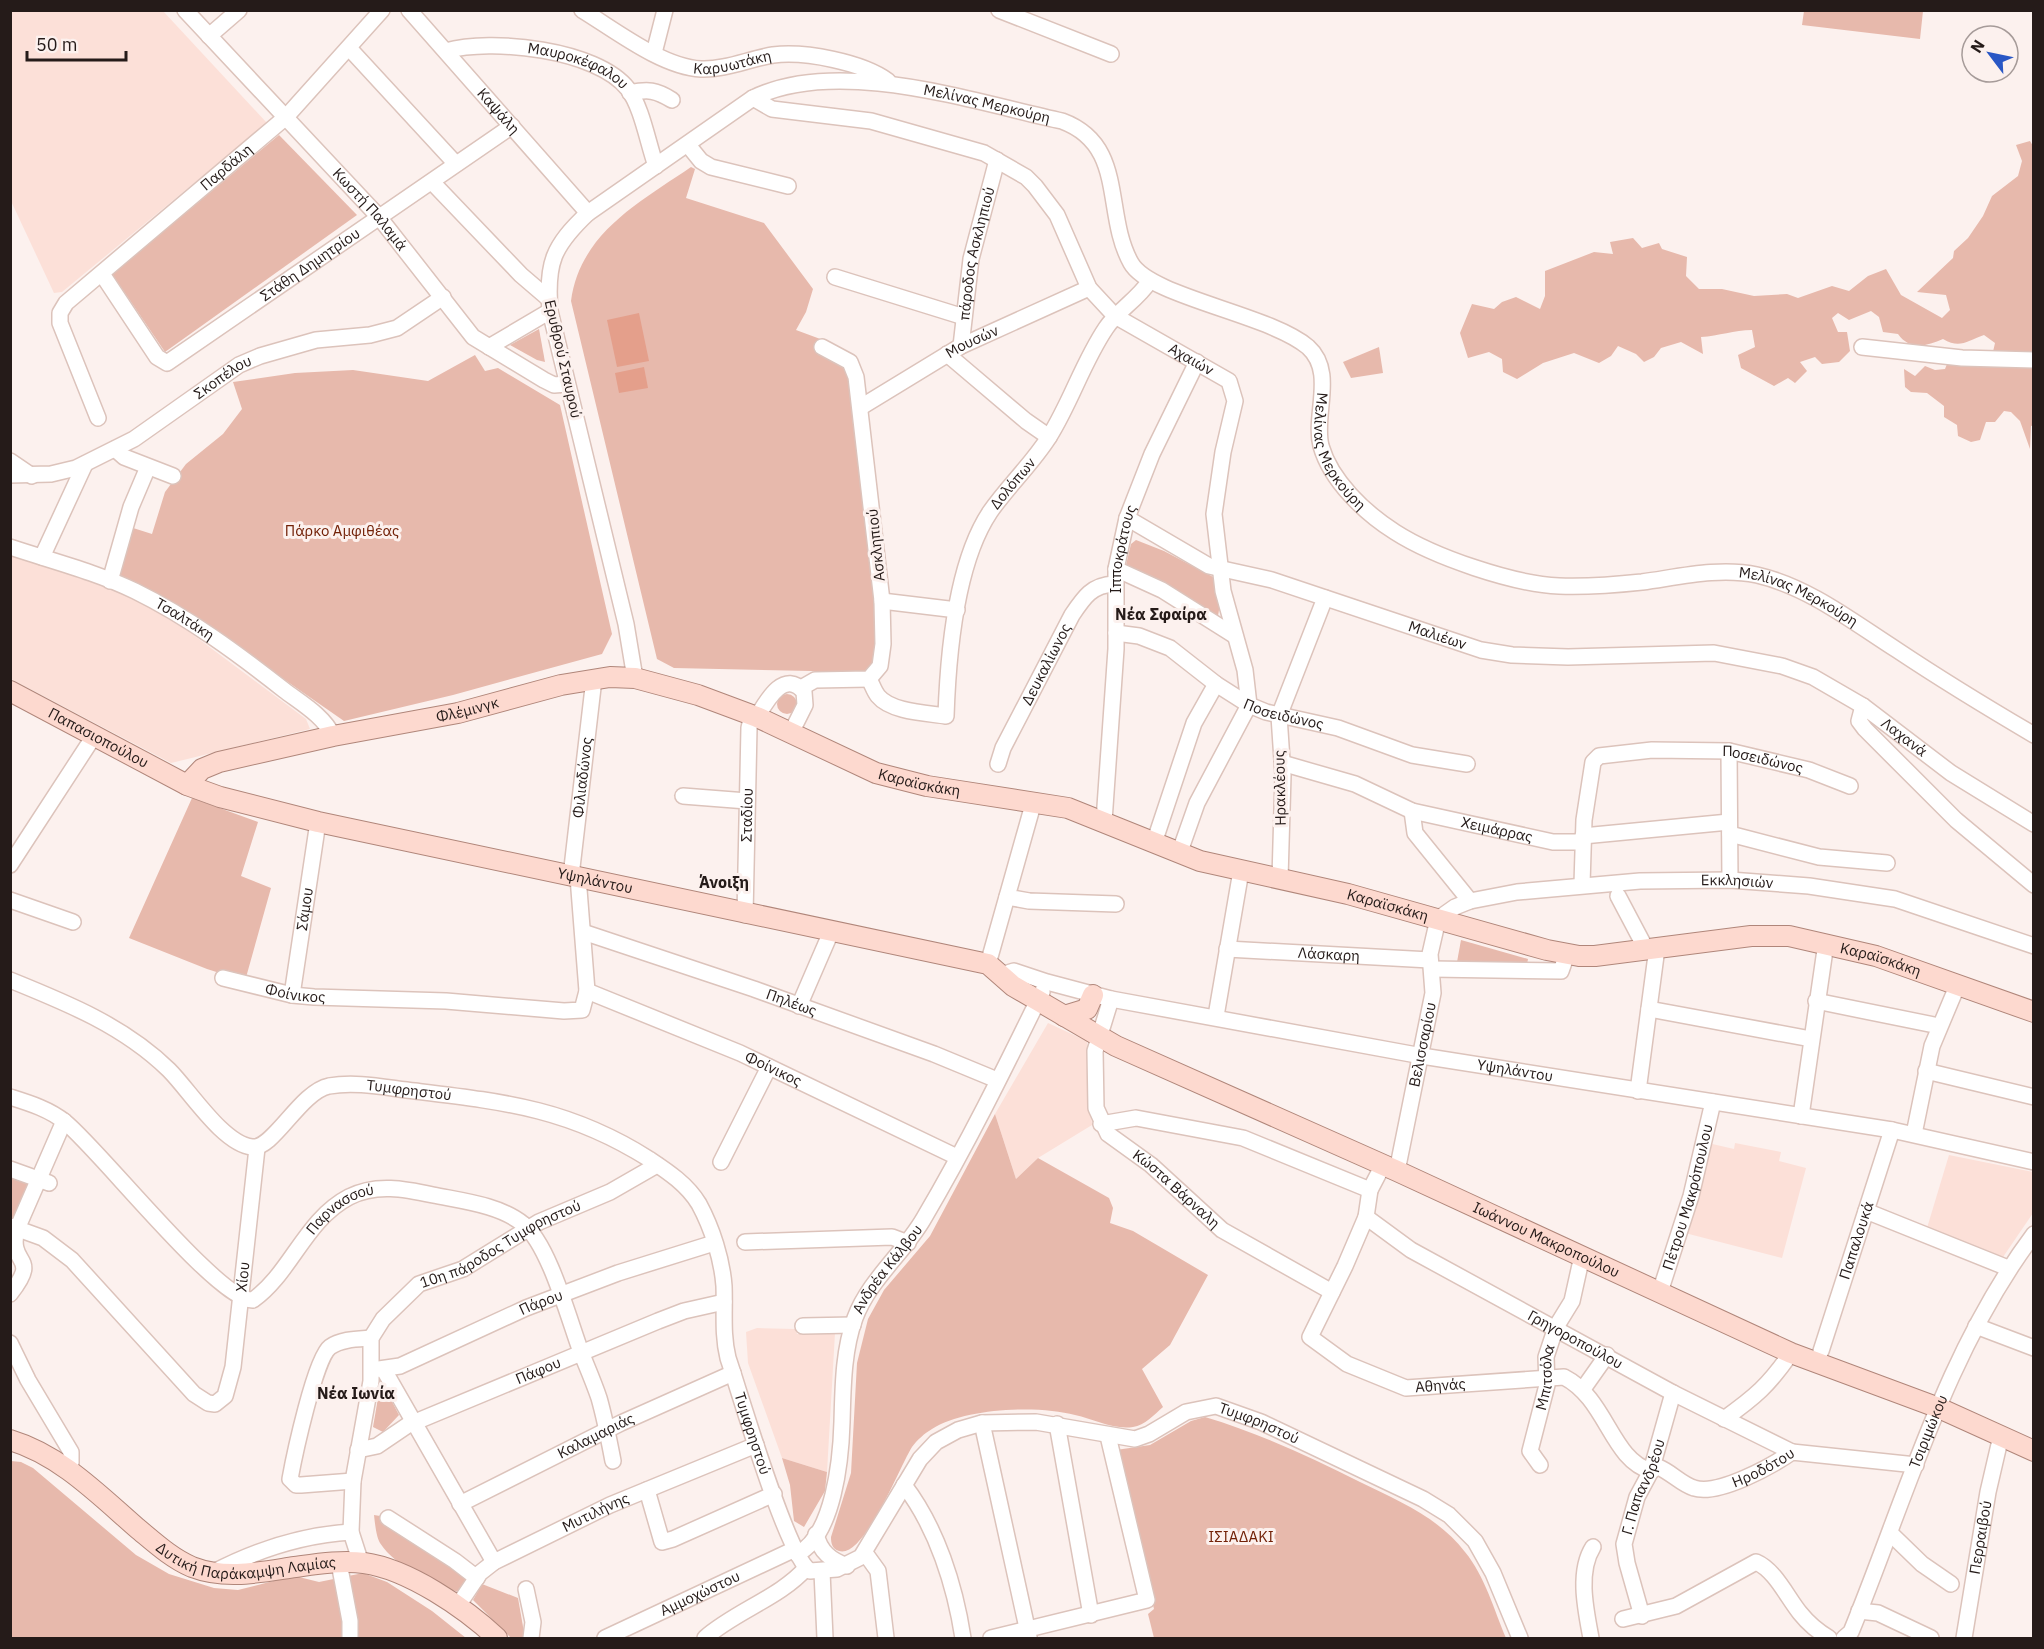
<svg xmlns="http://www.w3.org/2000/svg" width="2044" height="1649" viewBox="0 0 2044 1649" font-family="'IBM Plex Sans',sans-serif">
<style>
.built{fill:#fce0d8}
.green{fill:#e7b9ac}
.water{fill:#e49f8b}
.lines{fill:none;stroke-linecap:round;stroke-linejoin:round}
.minor-casing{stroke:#dcc3bb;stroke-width:18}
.major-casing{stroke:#b0867a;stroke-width:22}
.minor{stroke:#fff;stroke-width:15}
.major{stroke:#fdd9cf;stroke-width:20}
.labels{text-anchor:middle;stroke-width:6;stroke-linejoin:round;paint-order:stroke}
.street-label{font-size:15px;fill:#251b19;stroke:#fcf1ee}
.park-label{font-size:15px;fill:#722107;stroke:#fcf1ee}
.neighbourhood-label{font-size:16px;font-weight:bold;fill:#251b19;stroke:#fcf1ee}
</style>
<rect width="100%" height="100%" fill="#fcf1ee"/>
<g class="built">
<path d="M10,11H163L267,123L62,292L54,293L11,201Z"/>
<path d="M10,555L125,593L188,631L306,719L310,729L171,763L11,679Z"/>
<path d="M1048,1023L1087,1041L1092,1125L1038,1158L1016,1179L995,1114Z"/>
<path d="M1708,1143L1734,1149L1735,1143L1781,1152L1779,1161L1806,1168L1782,1258L1685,1233Z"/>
<path d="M1949,1155L2033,1172V1213L2001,1260L1927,1228Z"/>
<path d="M757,1328L796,1329L797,1334L835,1333L827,1472L782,1458L748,1363L746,1332Z"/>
</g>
<g class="green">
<path d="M1804,11V10L1923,11L1920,39L1802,25Z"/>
<path d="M279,135L357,215L165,352L112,274Z"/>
<path d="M2030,141L2033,146L2034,425L2031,426L2030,449L2020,421L2011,412L2004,411L1995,422H1986L1980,440L1971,442L1958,436L1957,425L1944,417V406L1927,393L1911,392L1905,387L1904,369L1915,376L1925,366L1935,370L1945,369L1947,364L1981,367L1990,365L1995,343L1984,335C1967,341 1960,349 1943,339C1927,346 1910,351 1898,334L1883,332L1879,317L1871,311L1849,320L1838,313L1832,318L1838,332H1847L1850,351L1839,362L1822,364L1815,357L1800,362L1807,371L1795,383L1788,378L1774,386L1741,368L1738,355L1755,347L1752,330C1734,330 1719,336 1701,337L1703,354L1681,342L1661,348L1654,357L1644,362L1636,354L1618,346L1611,356L1599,363L1574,353L1543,363L1517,379L1503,372L1502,359L1489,352L1468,358L1460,333L1472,304L1494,309L1502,302L1516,297L1540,309L1545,296V271L1594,252L1613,254L1610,242L1633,238L1642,248L1659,243L1662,249L1687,257L1686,276L1699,289H1722L1754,296L1787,294L1798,298L1832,286L1849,291L1868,276L1886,269L1901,295L1942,318L1950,310L1946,295L1917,292L1953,258L1954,251L1968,238L1983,216L1992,196L2018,176L2022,161L2016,145Z"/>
<path d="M691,167L695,169L686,198L764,223L813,289L806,312L796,330L823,340L818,351L839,361L850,374L883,645L870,670L861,672L674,668L657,659L571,301C580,233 640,202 691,167Z"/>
<path d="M539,329L545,362L537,360L510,345Z"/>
<path d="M1379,347L1383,373L1351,378L1343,362Z"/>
<path d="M475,355L485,371L498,368L560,405L612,634L602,654L453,695L344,721L200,621L116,579L130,527L152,534L165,492L186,464L223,434L242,409L233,382L295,373L353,370L428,381Z"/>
<path d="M1136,540L1164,551L1217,579L1221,598L1217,622L1125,569L1131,544Z"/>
<circle cx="787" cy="704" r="10"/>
<path d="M192,798L258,822L241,876L271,888L245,981L207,969L129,938Z"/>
<path d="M1461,940L1528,959L1527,964L1457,962Z"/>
<path d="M995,1114L1016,1179L1038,1158L1109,1198L1113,1208L1110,1223L1133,1231L1208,1275L1170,1345L1142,1369L1163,1407C1154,1415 1145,1425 1133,1427C1113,1430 1094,1419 1075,1415C1038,1405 965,1408 932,1429C925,1433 917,1440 912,1447C900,1466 864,1559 839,1551C832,1549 831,1543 831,1537L851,1473L857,1363L868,1319L884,1290L930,1236Z"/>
<path d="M10,1172L33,1181L10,1246Z"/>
<path d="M388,1394L399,1415L383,1432L373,1427L378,1398Z"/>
<path d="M1205,1417C1259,1433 1310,1457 1360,1482C1399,1501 1438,1517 1465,1552C1485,1576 1494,1610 1506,1638H1154L1148,1614L1154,1609L1116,1450L1150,1445L1191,1421Z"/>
<path d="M782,1458L827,1472L825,1491L804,1527L794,1521L790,1485Z"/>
<path d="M11,1461L21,1462L33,1468L136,1555L169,1574L214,1588L238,1590L289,1577H299L319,1582L363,1573L387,1582L432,1611L466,1638H11Z"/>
<path d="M374,1515L380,1516L469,1578L460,1593C435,1583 396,1568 380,1543C376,1536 375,1523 374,1515Z"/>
<path d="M482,1584L518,1598L525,1638H511L473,1600Z"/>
</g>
<g class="water">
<path d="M639,313L649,361L617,367L607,320Z"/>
<path d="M644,367L648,388L619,393L615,373Z"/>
</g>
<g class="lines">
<g class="minor-casing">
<g id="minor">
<path id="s1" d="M185,10L379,217L473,337L544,380L554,385L567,384"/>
<path id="s2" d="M409,10L588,213"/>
<path id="s3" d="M582,10C615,30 662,67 701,69C725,70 749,59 773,55C805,51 862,62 888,81"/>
<path d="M999,10L1111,54"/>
<path d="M209,36L239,10"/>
<path d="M349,48L456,164"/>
<path id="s4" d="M446,51C491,38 597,49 628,89C642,107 648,144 656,166"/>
<path d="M654,53L665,10"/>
<path d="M630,93C648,89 656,90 672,100"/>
<path id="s5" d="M753,98L772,109L871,121L984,153L1026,177L1035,186L1057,215L1089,288L1115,316L1229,381L1235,401L1223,452L1214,514L1223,591L1245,670L1249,705L1197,803L1179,854"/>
<path d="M688,145L701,161L711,167L788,186"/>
<path d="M432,182L521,275L549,299"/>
<path id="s6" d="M102,274L157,357L167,363L512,126"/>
<path d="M835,277L964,317"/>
<path id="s7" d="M961,346L971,259L997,160"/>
<path d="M489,347L550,311"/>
<path d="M1862,347L1962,358L2034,360"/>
<path d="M947,354L1026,421L1049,437"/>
<path id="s8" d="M861,407L961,346L1089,288"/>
<path id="s9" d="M98,418L60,323V313L66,303L286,117L382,10"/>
<path d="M115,449L124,457L173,476"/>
<path d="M10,461L32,476"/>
<path id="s10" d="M10,475L51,474L76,468L134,439L239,365L260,356L316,340L370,335L397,328L443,297"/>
<path id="s11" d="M1127,518L1209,566L1272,580L1481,650L1512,655L1568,657L1714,653L1782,666L1813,677L1863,706L1951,773L2034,824"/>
<path id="s12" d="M10,547C52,561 96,572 135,591C188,617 237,653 284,690C301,703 324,716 333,736"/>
<path d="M42,557L85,464"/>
<path d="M1116,569L1162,590L1235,636"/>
<path d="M110,581L131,507L148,467"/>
<path d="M882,601L957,610"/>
<path id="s13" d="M1116,633L1139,636L1170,648L1216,684L1249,705L1266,712L1338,728L1412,755L1467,764"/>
<path id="s14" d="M635,678L626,624L550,311C546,263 553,246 588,213L753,98C838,56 974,102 1062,121C1127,145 1103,213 1131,263C1150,297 1269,314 1308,347C1336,372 1313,415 1321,446C1331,481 1365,513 1395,532C1434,557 1513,584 1559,586C1586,587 1614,585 1642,582C1679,577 1719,567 1757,575C1809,587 1853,622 1897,650C1942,680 1988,708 2034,735"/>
<path id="s15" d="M869,679C872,684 874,691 878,696C891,712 927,713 946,716C948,656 956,563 990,512C1008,486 1032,464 1049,437C1071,402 1083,362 1106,328C1118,310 1137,300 1149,282"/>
<path d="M801,688L815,680L869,679L880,666L883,644L882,601L856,377L850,362L822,347"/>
<path d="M1863,706L1859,721L1865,729L1956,820L2034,885"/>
<path d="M757,717C766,702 784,668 804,692L805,705L792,731"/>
<path d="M1729,751L1730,880"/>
<path id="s16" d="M1282,763L1355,784L1412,811L1553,842H1582"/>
<path id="s17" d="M998,764L1003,748L1072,615C1084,597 1092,585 1114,584"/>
<path d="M683,796L747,801"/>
<path d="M1412,811L1415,833L1470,901"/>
<path id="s18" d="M1104,821L1116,649V569L1127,518L1152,454L1197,362"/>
<path d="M1730,834L1819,857L1887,863"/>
<path d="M1583,836L1729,822"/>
<path d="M1154,843L1194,723L1216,684"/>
<path d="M10,865L94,736"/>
<path id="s19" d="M571,876L594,679"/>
<path d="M1280,878L1283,775L1279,716L1325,598"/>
<path id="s20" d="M1582,884L1584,820L1593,762L1599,756L1652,750L1729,751L1809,770L1850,786"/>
<path d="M1618,896L1646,949"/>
<path d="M1007,897L1029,901L1116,904"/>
<path d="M10,900L73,922"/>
<path id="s21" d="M745,915L749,728L752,715"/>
<path id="s22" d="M583,932L754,989L934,1054L997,1080"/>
<path id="s23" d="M1227,949L1430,960"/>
<path d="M988,964L1034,801"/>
<path d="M1432,969L1561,971L1567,954"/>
<path id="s24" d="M1001,975L1014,971L1047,982L1111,999L1422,1056L1892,1130L2034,1162"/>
<path id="s25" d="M223,978L292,995L314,997L446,1001L564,1011L582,1010L587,991L578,877"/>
<path id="s26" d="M10,980C67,1003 124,1026 169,1070C190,1091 223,1144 252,1147C273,1150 300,1092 329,1086C357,1081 387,1088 415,1091C506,1102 570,1109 649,1159C667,1171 687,1184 699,1204C712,1228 722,1259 724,1286C725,1311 722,1334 728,1358C740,1393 787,1556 810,1571L837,1569L861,1557L920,1459L936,1442L958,1430L982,1423L1036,1422L1135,1439L1149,1434L1186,1412L1216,1406L1261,1422L1423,1499L1449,1515L1475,1541L1493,1573L1520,1638"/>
<path id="s27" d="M587,991L740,1053L957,1157"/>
<path id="s28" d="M292,995L318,822"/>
<path id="s29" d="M1111,999L1095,1051L1096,1108L1108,1134L1151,1165L1222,1230L1332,1292"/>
<path d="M1816,1001L1939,1026"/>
<path d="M799,1006L831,932"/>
<path d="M1649,1009L1811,1039"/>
<path d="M1216,1016L1241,871"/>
<path d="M1926,1071L2034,1097"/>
<path d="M1638,1091L1657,948"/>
<path id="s30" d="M10,1097C29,1103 49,1109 65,1122C99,1149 219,1302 253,1300C291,1273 305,1220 349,1197C376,1183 405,1189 433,1195C462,1201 500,1205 523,1224C549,1244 569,1320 581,1352C587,1367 594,1383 599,1398C605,1419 609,1440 613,1461"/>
<path d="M1801,1116L1826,943"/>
<path d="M1101,1124L1136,1118L1243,1138L1370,1190"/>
<path d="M1914,1134L1932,1046L1958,984"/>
<path d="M721,1162L769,1067"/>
<path id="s31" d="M1383,1165L1370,1190L1366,1217L1345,1266L1310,1337L1347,1364L1406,1388L1564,1377C1607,1399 1611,1460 1651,1471L1658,1467C1671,1472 1681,1484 1694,1488C1718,1496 1772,1466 1792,1452L1916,1465"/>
<path d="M10,1169L49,1183"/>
<path id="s32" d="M1397,1171L1433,993L1430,954L1438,919L1455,907L1470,901L1517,892L1640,881L1730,880L1809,886L1895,899L2034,946"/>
<path d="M1866,1211L2008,1268"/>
<path id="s33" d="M1366,1217L1411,1250L1673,1393L1792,1452"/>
<path id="s34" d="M10,1226L43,1238L72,1260L194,1394L208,1403L215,1404L225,1396L233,1367L257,1148"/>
<path d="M745,1242L892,1237L908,1243"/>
<path id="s35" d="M1660,1292L1691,1196L1713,1102"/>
<path d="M10,1294C42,1254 7,1267 17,1229L64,1121"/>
<path d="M803,1326L853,1325"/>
<path d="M1976,1326L2034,1348"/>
<path d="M10,1343L28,1380L71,1452V1463L67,1469"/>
<path id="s36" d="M1821,1351L1892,1130"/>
<path id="s37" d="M372,1370L400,1366L526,1308L618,1273L714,1243"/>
<path d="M384,1370L494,1562"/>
<path d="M1583,1389L1607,1355"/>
<path d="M1724,1419C1755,1397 1769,1385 1791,1353"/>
<path d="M982,1423L1029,1637"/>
<path d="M1057,1424L1091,1615"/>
<path id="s38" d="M358,1450L377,1446L408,1425L658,1321L684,1311L724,1302"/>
<path id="s39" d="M1540,1465L1530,1451L1547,1385L1546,1357L1556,1327L1572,1301L1582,1256"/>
<path d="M353,1481L301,1485H296L290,1479C294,1457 315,1358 330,1347C341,1339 358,1339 371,1338"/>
<path d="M904,1485C937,1528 955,1586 963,1638"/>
<path d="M647,1490L662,1542L673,1539L774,1494"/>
<path id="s40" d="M460,1504L621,1423L733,1373"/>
<path d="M388,1518L455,1561L477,1578"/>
<path d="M1890,1533L1922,1564L1951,1584"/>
<path d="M816,1534C820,1552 831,1560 847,1566"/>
<path d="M865,1553L878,1571L886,1638"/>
<path id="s41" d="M797,1554C834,1536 841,1458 842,1422C843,1388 843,1351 855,1318C869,1280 904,1253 924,1218C967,1145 1005,1068 1042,992"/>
<path d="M339,1563L350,1621V1638"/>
<path id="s42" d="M361,1563L351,1532L353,1481L371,1381V1338L383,1319L419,1284L463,1269L539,1222L610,1192L657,1165"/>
<path d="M822,1572L825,1638"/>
<path d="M212,1573C256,1550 301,1535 351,1532"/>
<path d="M526,1589L533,1622L531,1638"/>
<path id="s43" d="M457,1607L480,1573L494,1562L610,1505L756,1445"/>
<path d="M1859,1611L1878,1613L1931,1638"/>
<path id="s44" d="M1642,1616L1627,1563L1624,1544L1637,1497L1651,1471L1673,1393"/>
<path d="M1623,1619L1676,1606L1756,1562C1775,1570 1787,1597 1800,1613C1808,1623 1817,1631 1829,1638"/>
<path id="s45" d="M605,1638L795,1549"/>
<path d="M705,1638C734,1612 781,1597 806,1568"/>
<path d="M991,1638L1147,1600L1108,1436"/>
<path d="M1591,1638C1586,1611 1577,1572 1593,1547"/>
<path id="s46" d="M1844,1638L1851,1632C1906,1498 1946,1351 2034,1234"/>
<path id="s47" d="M1964,1638L1988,1492L2001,1436"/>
</g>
</g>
<g class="major-casing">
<g id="major">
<path id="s48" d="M10,691L187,785L220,797L318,822L988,964L1013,986L1116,1046L1397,1171L1791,1353L1939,1408L2034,1451"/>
<path id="s49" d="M187,785L202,769L219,762L333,736L458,713L561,685L610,677L635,678L698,695L757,717L876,773L927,786L1068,808L1200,861L1348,894L1547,950L1579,956H1595L1751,936H1789L1876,956L2034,1012"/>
<path d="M1064,1016L1087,1009L1093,995"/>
<path id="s50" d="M10,1440C60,1455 98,1494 137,1528C154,1542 171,1558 192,1567C226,1580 261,1572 295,1567C317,1564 342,1560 364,1563C408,1569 465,1608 497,1638"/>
</g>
</g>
<use href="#minor" class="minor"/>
<use href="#major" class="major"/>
</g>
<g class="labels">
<g class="street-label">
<text dy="5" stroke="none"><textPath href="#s3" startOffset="166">Καρυωτάκη</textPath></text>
<text dy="5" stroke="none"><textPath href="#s4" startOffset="136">Μαυροκέφαλου</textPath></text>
<text dy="5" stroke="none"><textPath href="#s14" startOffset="927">Μελίνας Μερκούρη</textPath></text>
<text dy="5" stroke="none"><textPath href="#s2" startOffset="135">Καψάλη</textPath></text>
<text dy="5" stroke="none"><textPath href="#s9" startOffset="334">Παρδάλη</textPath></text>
<text dy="5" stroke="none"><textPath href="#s1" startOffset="272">Κωστή Παλαμά</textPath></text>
<text dy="5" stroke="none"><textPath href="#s7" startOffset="94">πάροδος Ασκληπιού</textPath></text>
<text dy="5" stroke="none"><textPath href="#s6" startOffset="285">Στάθη Δημητρίου</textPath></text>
<text dy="5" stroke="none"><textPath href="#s8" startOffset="129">Μουσών</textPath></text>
<text dy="5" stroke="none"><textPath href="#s5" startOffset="542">Αχαιών</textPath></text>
<text transform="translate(563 359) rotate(77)" y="5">Ερυθρού Σταυρού</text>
<text dy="5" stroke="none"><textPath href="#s10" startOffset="240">Σκοπέλου</textPath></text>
<text dy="5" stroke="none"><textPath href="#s14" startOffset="1482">Μελίνας Μερκούρη</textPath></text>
<text dy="5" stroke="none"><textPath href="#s15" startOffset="339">Δολόπων</textPath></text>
<text transform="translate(876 545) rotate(-96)" y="5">Ασκληπιού</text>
<text dy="5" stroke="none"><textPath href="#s18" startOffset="273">Ιπποκράτους</textPath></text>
<text dy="5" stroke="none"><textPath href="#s14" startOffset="2006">Μελίνας Μερκούρη</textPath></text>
<text dy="5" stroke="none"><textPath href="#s12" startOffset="190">Τσαλτάκη</textPath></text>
<text dy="5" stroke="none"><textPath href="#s11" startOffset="334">Μαλιέων</textPath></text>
<text dy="5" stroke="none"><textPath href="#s17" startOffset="111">Δευκαλίωνος</textPath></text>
<text dy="5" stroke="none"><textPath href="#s49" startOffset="294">Φλέμινγκ</textPath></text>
<text dy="5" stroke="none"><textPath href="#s13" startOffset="190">Ποσειδώνος</textPath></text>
<text dy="5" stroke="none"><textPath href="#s11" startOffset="825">Λαχανά</textPath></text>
<text dy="5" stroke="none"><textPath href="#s48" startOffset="100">Παπασιοπούλου</textPath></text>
<text dy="5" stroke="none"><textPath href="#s20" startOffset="296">Ποσειδώνος</textPath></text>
<text dy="5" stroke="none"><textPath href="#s19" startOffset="99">Φιλιαδώνος</textPath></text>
<text dy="5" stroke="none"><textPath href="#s49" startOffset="770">Καραϊσκάκη</textPath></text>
<text transform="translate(1280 788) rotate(-91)" y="5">Ηρακλέους</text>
<text dy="5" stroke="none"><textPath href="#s21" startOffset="100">Σταδίου</textPath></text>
<text dy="5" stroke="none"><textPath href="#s16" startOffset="226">Χειμάρρας</textPath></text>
<text dy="5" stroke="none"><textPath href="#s48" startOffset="620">Υψηλάντου</textPath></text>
<text dy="5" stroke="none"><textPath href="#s32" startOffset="562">Εκκλησιών</textPath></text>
<text dy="5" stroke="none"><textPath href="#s49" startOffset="1256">Καραϊσκάκη</textPath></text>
<text dy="5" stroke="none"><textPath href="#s28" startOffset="87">Σάμου</textPath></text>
<text dy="5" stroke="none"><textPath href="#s23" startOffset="102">Λάσκαρη</textPath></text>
<text dy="5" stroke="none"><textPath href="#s49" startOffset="1760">Καραϊσκάκη</textPath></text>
<text dy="5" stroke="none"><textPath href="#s25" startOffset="74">Φοίνικος</textPath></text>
<text dy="5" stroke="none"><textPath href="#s22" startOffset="220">Πηλέως</textPath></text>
<text dy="5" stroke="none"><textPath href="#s32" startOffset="129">Βελισσαρίου</textPath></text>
<text dy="5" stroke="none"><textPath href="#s27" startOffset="202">Φοίνικος</textPath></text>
<text dy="5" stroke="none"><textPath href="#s24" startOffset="525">Υψηλάντου</textPath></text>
<text dy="5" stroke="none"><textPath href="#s26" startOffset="480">Τυμφρηστού</textPath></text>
<text dy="5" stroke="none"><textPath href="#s29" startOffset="228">Κώστα Βάρναλη</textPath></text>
<text dy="5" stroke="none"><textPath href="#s35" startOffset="99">Πέτρου Μακρόπουλου</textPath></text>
<text dy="5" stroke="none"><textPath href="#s30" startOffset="450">Παρνασσού</textPath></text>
<text dy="5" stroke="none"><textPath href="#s48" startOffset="1646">Ιωάννου Μακροπούλου</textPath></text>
<text dy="5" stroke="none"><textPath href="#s36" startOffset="116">Παπαλουκά</textPath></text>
<text dy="5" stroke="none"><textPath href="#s42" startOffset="392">10η πάροδος Τυμφρηστού</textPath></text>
<text dy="5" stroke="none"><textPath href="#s41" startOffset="309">Ανδρέα Κάλβου</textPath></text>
<text dy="5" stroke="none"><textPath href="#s34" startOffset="410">Χίου</textPath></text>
<text dy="5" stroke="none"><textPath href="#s37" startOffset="183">Πάρου</textPath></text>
<text dy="5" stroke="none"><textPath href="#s33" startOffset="243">Γρηγοροπούλου</textPath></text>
<text dy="5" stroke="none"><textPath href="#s38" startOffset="198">Πάφου</textPath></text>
<text dy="5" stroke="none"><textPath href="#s39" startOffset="93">Μπιτσόλα</textPath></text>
<text dy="5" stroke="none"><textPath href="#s31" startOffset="332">Αθηνάς</textPath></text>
<text dy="5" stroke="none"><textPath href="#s26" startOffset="1719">Τυμφρηστού</textPath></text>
<text dy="5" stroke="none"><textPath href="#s46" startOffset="224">Τσιριμώκου</textPath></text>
<text dy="5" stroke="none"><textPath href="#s26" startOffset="1038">Τυμφρηστού</textPath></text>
<text dy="5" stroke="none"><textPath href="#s40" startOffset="152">Καλαμαριάς</textPath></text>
<text dy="5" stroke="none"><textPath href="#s31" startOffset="710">Ηροδότου</textPath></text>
<text dy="5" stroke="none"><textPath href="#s44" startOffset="135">Γ. Παπανδρέου</textPath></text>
<text dy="5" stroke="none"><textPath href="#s43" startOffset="172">Μυτιλήνης</textPath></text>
<text dy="5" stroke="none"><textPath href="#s47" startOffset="102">Περραιβού</textPath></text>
<text dy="5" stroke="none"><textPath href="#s50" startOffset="276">Δυτική Παράκαμψη Λαμίας</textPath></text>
<text dy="5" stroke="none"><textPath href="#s45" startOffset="105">Αμμοχώστου</textPath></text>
</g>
<g class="park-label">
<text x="342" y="536">Πάρκο Αμφιθέας</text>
<text x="1241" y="1542">ΙΣΙΑΔΑΚΙ</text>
</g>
<g class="neighbourhood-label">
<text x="1161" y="620">Νέα Σφαίρα</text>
<text x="724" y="888">Άνοιξη</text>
<text x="356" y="1399">Νέα Ιωνία</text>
</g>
</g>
<rect width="2044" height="1649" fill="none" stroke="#251b19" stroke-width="24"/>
<g transform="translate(1990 54) rotate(302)"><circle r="28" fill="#fcf1ee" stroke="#a69b99" stroke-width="1.5"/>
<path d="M0-4.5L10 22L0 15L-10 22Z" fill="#2957c5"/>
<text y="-9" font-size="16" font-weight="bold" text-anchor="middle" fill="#251b19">N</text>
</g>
<path d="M27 51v9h99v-9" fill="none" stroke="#251b19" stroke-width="3"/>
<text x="36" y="51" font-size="18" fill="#251b19" stroke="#fcf1ee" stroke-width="4.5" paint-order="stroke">50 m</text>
</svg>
